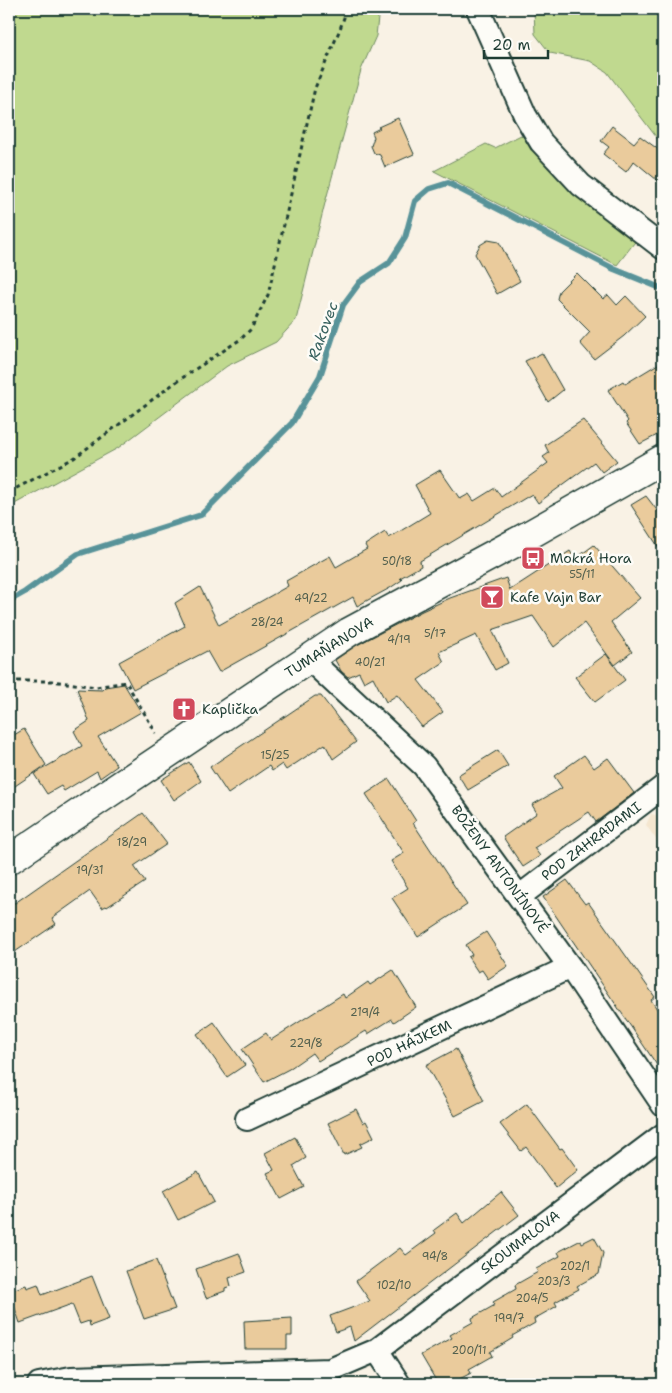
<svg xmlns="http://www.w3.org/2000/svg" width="672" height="1393" viewBox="0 0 672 1393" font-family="'Shantell Sans',sans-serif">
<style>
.built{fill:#f4e6cf}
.green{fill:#c0d98f;stroke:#708b62}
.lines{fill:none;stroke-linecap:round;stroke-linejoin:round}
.stream{stroke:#599399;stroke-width:6}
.building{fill:#eacb9c;stroke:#1f3d34}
.minor-casing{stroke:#1f3d34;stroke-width:26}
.tertiary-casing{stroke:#1f3d34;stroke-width:31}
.path{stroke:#1f3d34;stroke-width:3;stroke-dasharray:4 4;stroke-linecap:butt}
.minor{stroke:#fdfcf7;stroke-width:22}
.tertiary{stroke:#fdfcf7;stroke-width:28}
.labels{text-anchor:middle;stroke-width:5;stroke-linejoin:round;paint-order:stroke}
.number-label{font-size:11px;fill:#52604e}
.poi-label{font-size:14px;fill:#1f3d34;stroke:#fdfcf7;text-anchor:start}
.street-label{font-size:14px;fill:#1f3d34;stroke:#fdfcf7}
.water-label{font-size:15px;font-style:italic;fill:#37615e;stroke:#fdfcf7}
</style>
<rect width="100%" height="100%" fill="#f9f2e5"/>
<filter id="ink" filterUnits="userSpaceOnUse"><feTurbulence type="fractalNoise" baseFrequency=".02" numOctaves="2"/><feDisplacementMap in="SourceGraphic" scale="10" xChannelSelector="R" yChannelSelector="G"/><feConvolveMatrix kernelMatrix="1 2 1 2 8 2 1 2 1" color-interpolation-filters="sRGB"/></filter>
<g filter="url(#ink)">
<path class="built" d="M651,814L663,817V861L657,854L660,845L646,825Z"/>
<g class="green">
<path d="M9,9H379L376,36L361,70L325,203L296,320L276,342L227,366L118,448L9,507Z"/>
<path d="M534,9H663V146L607,72L590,61L550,53L535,34Z"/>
<path d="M521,135L587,200L638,238L617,265L434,171L486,144L495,148Z"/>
</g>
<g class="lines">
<path class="stream" d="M9,601L25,592L78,554L201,515L292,423L320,376L343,305L360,282L389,263L405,238L415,201L429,189L448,183L614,269L663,289"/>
</g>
<g class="building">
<path d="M398,118L414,154L385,167L380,155L374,153L371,146L374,137L372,132L380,128L378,127Z"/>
<path d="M612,126L634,143L640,136L663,153V185L634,161L626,172L603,154L609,147L601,141Z"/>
<path d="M488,240L499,242L520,281L497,294L475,254L480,245Z"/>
<path d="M577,273L603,299L608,295L617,305L626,296L645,316L624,336L594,359L580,343L590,332L557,299L559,291Z"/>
<path d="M542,353L563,390L548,402L525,361Z"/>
<path d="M663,361V432L640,444L626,423L628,421L608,390L623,381L625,384Z"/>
<path d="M583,420L617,461L602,472L594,462L538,503L532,494L420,561L421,566L400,578L402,580L390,588L357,606L353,597L219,672L207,651L133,689L119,662L185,626L175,603L200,587L219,625L288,586L286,581L330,556L336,567L367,549L365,545L385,532L389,538L430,513L415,485L440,470L460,499L469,494L474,501L495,488L501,497L548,463L543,457L549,453L545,445Z"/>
<path d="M646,496L663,518V554L631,505Z"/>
<path d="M594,545L640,598L611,622L632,652L615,665L584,623L554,647L533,616L492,630L508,663L495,670L476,635L439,652L444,662L418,680L443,712L422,727L397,695L386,702L373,677L364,682L359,672L348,677L341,671L335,660L357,645L422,611L450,598L506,578L510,590L570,551L575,559Z"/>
<path d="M606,654L625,680L595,702L575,677Z"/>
<path d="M124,684L141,712L98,737L117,766L100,778L97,771L64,791L61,786L47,794L34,774L82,746L74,731L89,721L77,689L102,690L105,687Z"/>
<path d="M315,696H321L356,742L333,759L325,744L286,770L282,764L272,771L269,766L228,794L210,767Z"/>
<path d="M24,729L46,765L9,790V738Z"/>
<path d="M498,750L508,766L468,790L458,775Z"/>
<path d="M584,755L594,768L608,758L634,793L596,822L589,812L534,848L540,856L523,867L503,837L537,813L532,805L562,788L554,776Z"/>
<path d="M189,762L201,781L174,800L161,780Z"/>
<path d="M389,779L416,821L413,823L467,905L418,937L392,898L408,888L391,861L404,853L366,794Z"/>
<path d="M143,813L167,844L134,866L145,882L107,907L106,906L102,908L90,891L52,918L56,924L9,956V902L15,903Z"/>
<path d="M567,880L585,904L588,902L655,997L651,1000L663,1018V1074L543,897Z"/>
<path d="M486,932L508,966L488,979L482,970L478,972L468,957L472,955L466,945Z"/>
<path d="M393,970L416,1007L394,1022L392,1019L368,1034L366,1031L318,1061L312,1053L289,1069L264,1082L242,1049L266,1033L271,1040L343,994L345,998L368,982L370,985Z"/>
<path d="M214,1022L245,1065L227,1077L197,1034Z"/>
<path d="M456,1049L484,1101L455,1116L426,1065Z"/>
<path d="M527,1104L560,1149L562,1148L578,1170L556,1188L526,1147L521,1151L500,1124Z"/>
<path d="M356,1109L363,1123L366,1121L374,1137L360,1144L362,1147L344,1155L328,1123Z"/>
<path d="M295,1137L306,1158L293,1166L304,1187L281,1199L267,1173L274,1170L265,1153Z"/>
<path d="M198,1172L214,1202L178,1220L163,1191Z"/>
<path d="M501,1192L519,1215L354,1341L350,1327L336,1332L330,1316L370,1301L356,1281L400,1248L406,1255L436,1233L434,1230L457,1213L464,1223Z"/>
<path d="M594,1237L603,1253L599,1274L577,1286L579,1289L555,1302L557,1306L534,1319L535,1323L512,1336L513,1338L490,1352L492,1356L469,1369L471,1373L450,1384H438L421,1355L452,1338L450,1335L473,1322L472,1318L495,1305L493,1302L516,1289L515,1285L538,1272L536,1269L560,1256L558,1252L581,1240L582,1243Z"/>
<path d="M239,1253L246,1272L229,1278L231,1286L225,1288V1291L206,1298L196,1269Z"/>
<path d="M156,1260L175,1309L144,1319L126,1271Z"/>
<path d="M92,1276L109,1319L90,1326L89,1321L80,1324L72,1304L20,1323L9,1291L26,1285L27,1288L38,1284L42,1295Z"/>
<path d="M292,1318V1336H287V1349H245L244,1321Z"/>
</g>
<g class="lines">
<g class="minor-casing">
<g id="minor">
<path d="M478,9L525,115L541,142L581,185L663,248"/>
<path d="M308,658L424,766L570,967L663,1105"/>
<path d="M520,896L663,787"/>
<path d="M247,1119L570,967"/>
<path d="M377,1350L399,1384"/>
<path d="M39,1384L71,1378L330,1370L377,1350L663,1135"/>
</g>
</g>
<g class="tertiary-casing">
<path id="tertiary" d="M9,860L349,632L522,539L663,459"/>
</g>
<g class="path">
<path d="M9,492L74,458L176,382L241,339L251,329L268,295L315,88L340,29L347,9"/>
<path d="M9,681H52L96,687L126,682L156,733"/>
</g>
<use href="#minor" class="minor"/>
<use href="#tertiary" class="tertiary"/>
</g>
</g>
<defs>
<g id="bus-square" transform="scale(1.25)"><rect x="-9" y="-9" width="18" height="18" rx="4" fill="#d1495b" stroke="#fdfcf7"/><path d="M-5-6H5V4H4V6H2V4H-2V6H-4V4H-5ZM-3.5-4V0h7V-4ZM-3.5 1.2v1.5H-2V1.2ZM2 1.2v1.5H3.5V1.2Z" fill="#fff"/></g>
<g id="bar-square" transform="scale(1.25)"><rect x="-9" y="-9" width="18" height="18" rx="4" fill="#d1495b" stroke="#fdfcf7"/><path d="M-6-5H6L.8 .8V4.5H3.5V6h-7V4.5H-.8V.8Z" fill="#fff"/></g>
<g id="church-square" transform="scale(1.25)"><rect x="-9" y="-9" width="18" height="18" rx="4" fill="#d1495b" stroke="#fdfcf7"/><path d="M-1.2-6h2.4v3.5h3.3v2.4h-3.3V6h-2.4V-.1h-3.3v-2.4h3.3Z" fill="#fff"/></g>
</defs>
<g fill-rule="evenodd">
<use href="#bus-square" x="533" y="558"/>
<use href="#bar-square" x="492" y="597"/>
<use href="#church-square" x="184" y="709"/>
</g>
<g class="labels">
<g class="number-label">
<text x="397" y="565">50/18</text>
<text x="582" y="578">55/11</text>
<text x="311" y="602">49/22</text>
<text x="267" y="626">28/24</text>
<text x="435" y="637">5/17</text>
<text x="399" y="643">4/19</text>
<text x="370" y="666">40/21</text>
<text x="275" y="759">15/25</text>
<text x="132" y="846">18/29</text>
<text x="90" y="874">19/31</text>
<text x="365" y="1016">219/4</text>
<text x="306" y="1047">229/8</text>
<text x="435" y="1260">94/8</text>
<text x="575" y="1270">202/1</text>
<text x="554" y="1285">203/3</text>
<text x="394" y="1289">102/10</text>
<text x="532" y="1302">204/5</text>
<text x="509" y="1322">199/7</text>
<text x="469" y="1354">200/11</text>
</g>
<g class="poi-label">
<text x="550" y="563">Mokrá Hora</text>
<text x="510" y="602">Kafe Vajn Bar</text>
<text x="202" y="714">Kaplička</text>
</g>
<g class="street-label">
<text transform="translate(329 647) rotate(-32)" y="5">TUMAŇANOVA</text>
<text transform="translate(591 841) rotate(-37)" y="5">POD ZAHRADAMI</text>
<text transform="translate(500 869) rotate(54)" y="5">BOŽENY ANTONÍNOVÉ</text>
<text transform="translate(409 1043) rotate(-25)" y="5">POD HÁJKEM</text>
<text transform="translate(520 1242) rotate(-37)" y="5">SKOUMALOVA</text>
</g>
<g class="water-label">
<text transform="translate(323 331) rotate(-70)" y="5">Rakovec</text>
</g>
</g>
<rect width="672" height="1393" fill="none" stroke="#fdfcf7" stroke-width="30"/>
<rect x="15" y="15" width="642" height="1363" fill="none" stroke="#1f3d34" stroke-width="2" filter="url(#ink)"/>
<path d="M484 50v8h64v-8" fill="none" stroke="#1f3d34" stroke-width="2.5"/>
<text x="492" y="50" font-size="15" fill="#1f3d34" stroke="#fdfcf7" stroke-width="4" paint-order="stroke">20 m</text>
</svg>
